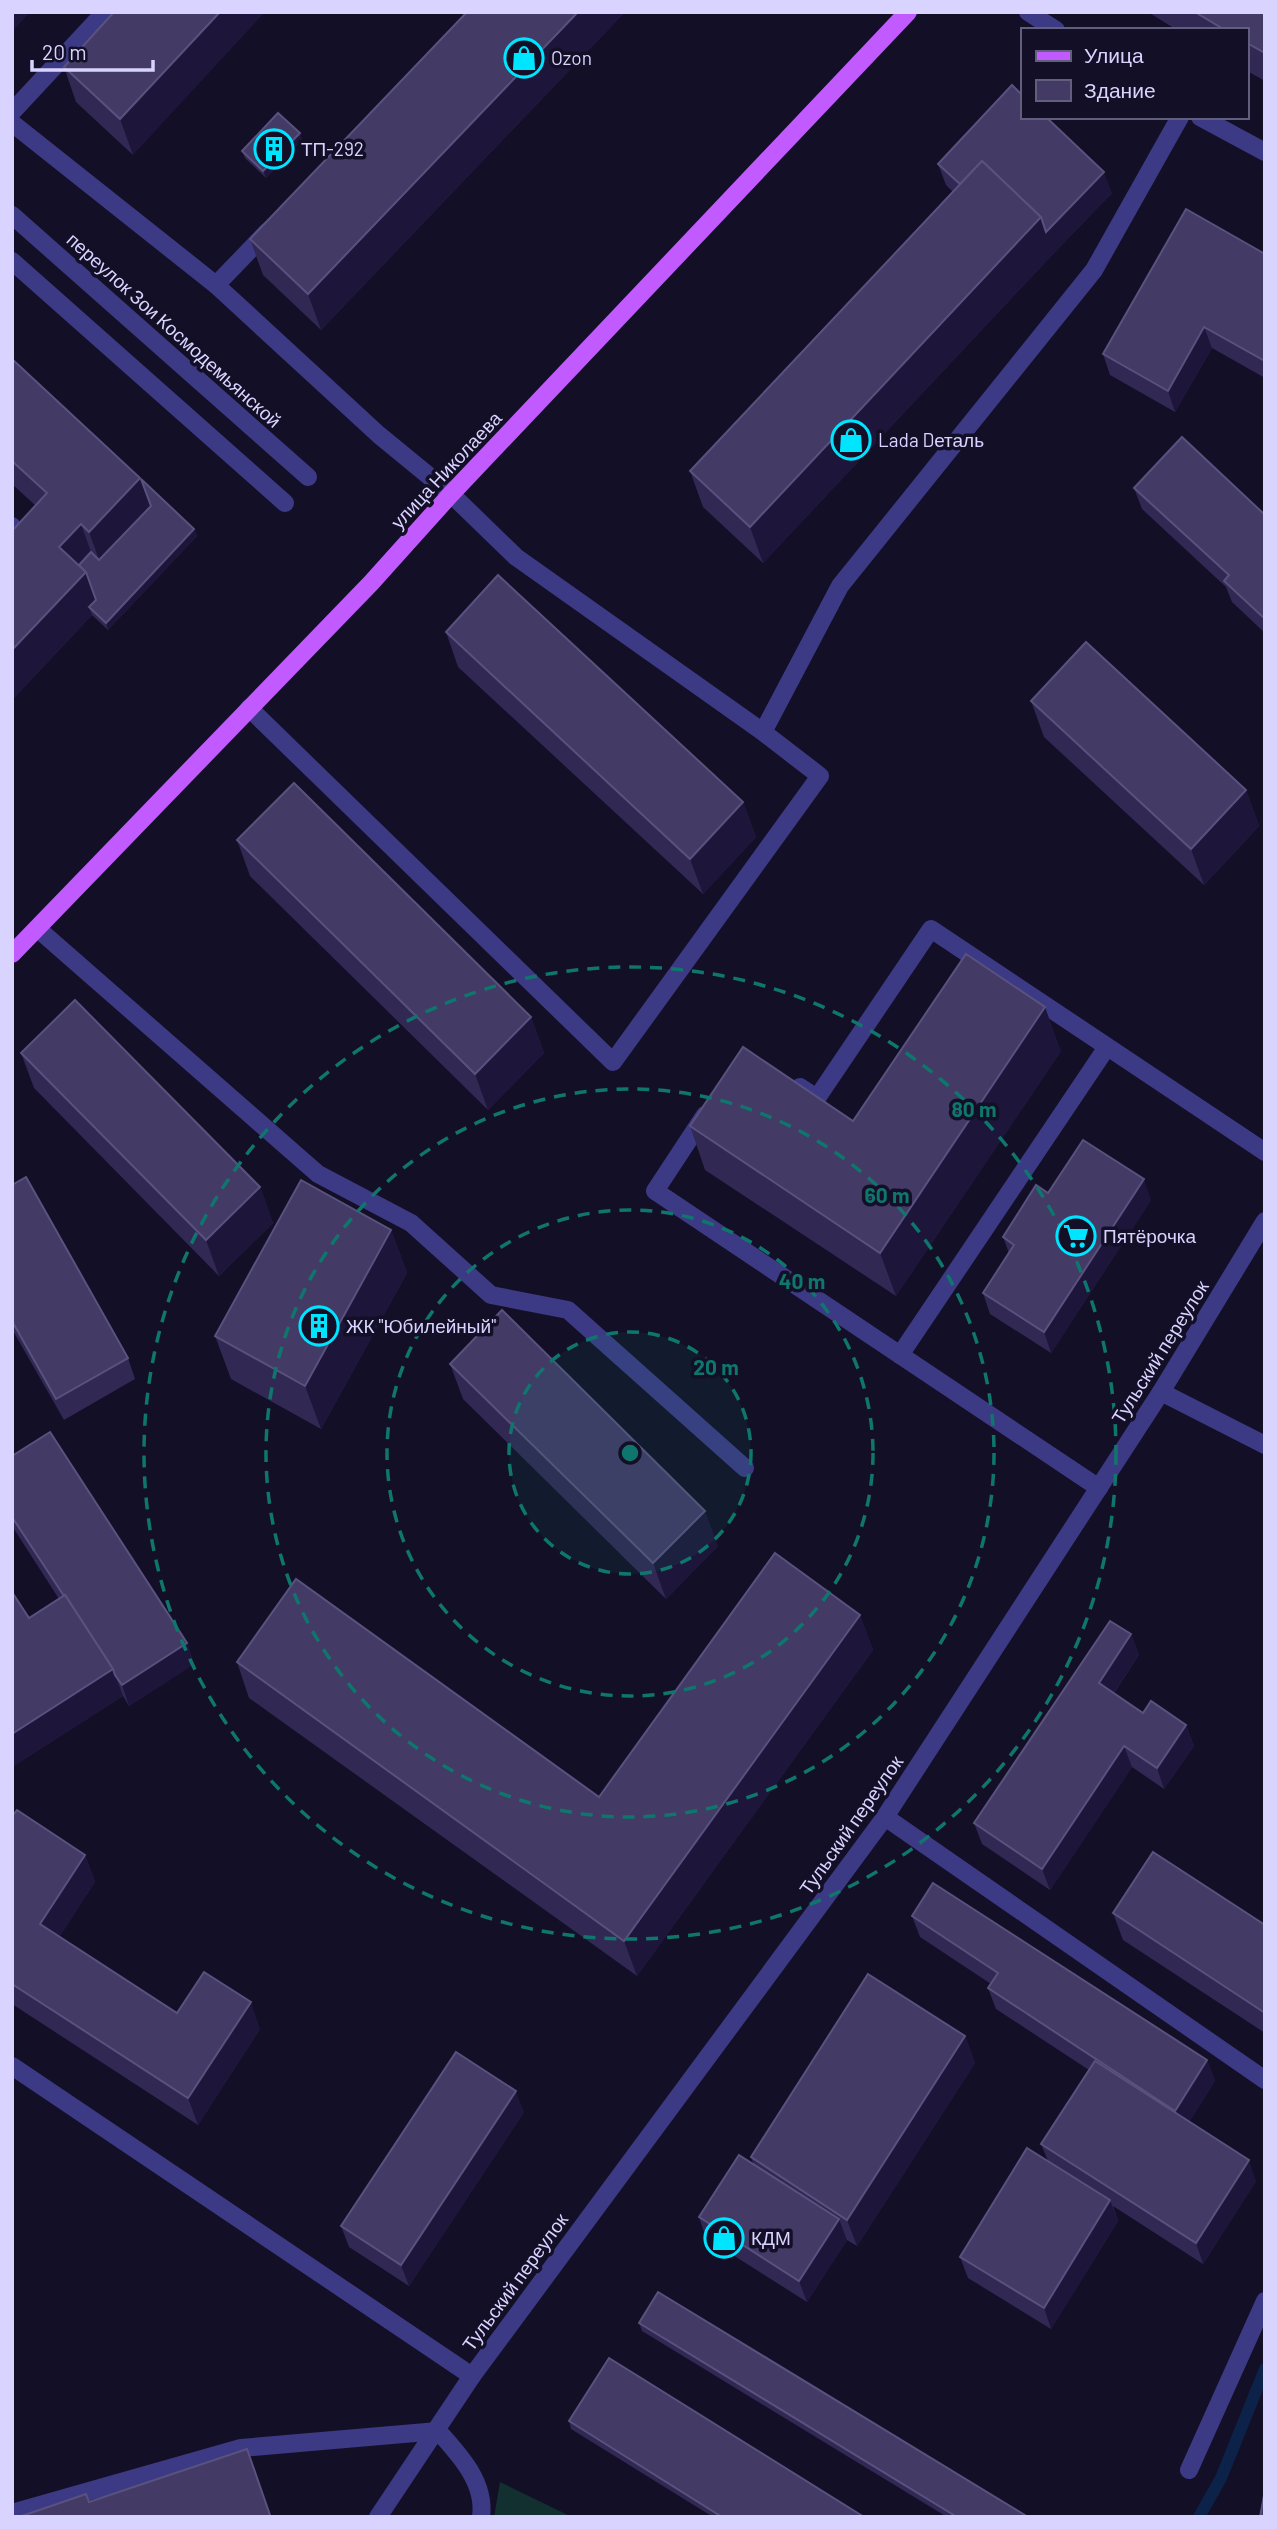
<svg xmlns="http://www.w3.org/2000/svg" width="1277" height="2529" viewBox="0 0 1277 2529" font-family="Barlow,sans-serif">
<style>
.green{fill:#12302f}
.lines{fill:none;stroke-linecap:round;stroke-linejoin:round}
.stream{stroke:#0c2248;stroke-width:12}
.minor{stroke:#3d3a85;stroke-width:18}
.major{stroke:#c25bff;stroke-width:18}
.wall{fill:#312854}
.shaded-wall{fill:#1d163a}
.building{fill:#433a66;stroke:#5a527e;stroke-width:2}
.ring{fill:none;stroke:#0f766e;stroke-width:3.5;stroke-dasharray:12 9}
.labels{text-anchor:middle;stroke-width:7;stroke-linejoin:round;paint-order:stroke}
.poi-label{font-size:19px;fill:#d9d4ff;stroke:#130f26;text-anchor:start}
.street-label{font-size:19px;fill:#d9d4ff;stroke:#130f26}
.centre{fill:#0f766e;stroke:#130f26;stroke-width:3.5}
.ring-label{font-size:21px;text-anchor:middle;font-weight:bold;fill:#0f766e;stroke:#130f26;stroke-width:7;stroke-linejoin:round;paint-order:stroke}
</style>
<rect width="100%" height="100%" fill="#130f26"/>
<path class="green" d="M500,2482L572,2517H494Z"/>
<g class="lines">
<path class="stream" d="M1199,2517L1221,2478L1265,2369"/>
<g class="minor">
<path d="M1028,12L1056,30"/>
<path d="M12,112L105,12"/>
<path d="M1200,117L1265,152"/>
<path d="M12,123L216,285"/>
<path d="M12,215L308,477"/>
<path d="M268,231L216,285L379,435L451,494L516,557L763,732L840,586L1094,270L1180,117"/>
<path d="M12,261L285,503"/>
<path d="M12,526V527"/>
<path d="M249,708L613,1062L820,776L763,732"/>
<path d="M38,929L318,1174L411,1223L491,1295L568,1310L745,1468"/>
<path d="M800,1087L817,1098L931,929L1265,1152"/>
<path d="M705,1115L655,1191L1099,1488"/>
<path d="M900,1355L1107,1047"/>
<path d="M1161,1392L1265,1445"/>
<path d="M885,1817L1265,2080"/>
<path d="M12,2066L472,2376"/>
<path d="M438,2431C459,2454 486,2483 481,2517"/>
<path d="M1189,2470L1265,2301"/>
<path d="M12,2513L241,2448L438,2431"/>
<path d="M378,2517L472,2376L885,1817L1161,1392L1265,1221"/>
</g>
<path class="major" d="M12,954L371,583L451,494L908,12"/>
</g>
<g class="wall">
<path d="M114,12L133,155L76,102L64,67Z"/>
<path d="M467,12H625L321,330L263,275L250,239Z"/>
<path d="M1148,12H1265V81L1247,71V30H1177Z"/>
<path d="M300,133L302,140L266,178L245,158L242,151Z"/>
<path d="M938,164L1112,193L1054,253L763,563L703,507L690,471L953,192L946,185Z"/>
<path d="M1265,254V378L1212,348L1175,412L1110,375L1103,354Z"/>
<path d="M12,359L194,529L197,536L108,630L92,615L12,700V531L36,506L12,484Z"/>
<path d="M1134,488L1265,515V633L1232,602L1226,587L1142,509Z"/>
<path d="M446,632L743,802L756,837L703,894L458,667Z"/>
<path d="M1031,701L1246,790L1259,826L1204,885L1044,737Z"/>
<path d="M237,840L531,1017L544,1053L488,1110L250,876Z"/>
<path d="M1061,1051L896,1296L705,1170L690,1126L853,1121Z"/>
<path d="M21,1053L260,1187L273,1223L219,1276L34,1088Z"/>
<path d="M12,1185L128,1358L135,1379L64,1420L12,1329Z"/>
<path d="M1048,1193L1151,1200L1051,1353L990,1314L983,1293L1009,1253L1003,1237Z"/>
<path d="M391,1230L407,1273L321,1429L231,1379L215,1336Z"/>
<path d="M450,1364L718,1546L666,1599L463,1399Z"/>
<path d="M12,1456L187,1643L194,1664L129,1706L123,1696L12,1767L29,1618L59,1599L12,1526Z"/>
<path d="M860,1615L873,1650L637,1976L249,1698L237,1662L599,1797Z"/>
<path d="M1131,1634L1139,1655L1114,1693L1143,1713L1186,1725L1194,1746L1164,1789L1132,1767L1050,1890L982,1844L974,1823Z"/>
<path d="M12,1816L85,1855L95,1882L59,1937L177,2013L260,2029L198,2125L12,2004Z"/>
<path d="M1113,1913L1265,1925V2033L1123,1940Z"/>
<path d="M912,1916L1207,2060L1215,2081L1189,2122L1256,2181L1203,2264L1113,2206L1118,2221L1051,2329L968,2278L960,2257L1048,2161L1041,2144L1089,2070L996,2009L988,1988L991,1984L920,1937Z"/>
<path d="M965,2036L975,2063L857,2246L847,2240L807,2302L706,2238L699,2217L753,2163L751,2157Z"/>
<path d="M524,2112L409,2286L349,2247L341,2226Z"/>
<path d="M639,2323L1028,2517H947L642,2331Z"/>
<path d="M569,2421L864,2517H713L571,2429Z"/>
</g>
<g class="shaded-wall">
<path d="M12,12H30L12,32Z"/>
<path d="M220,12H265L133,155L120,119Z"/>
<path d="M578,12H625L321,330L308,294Z"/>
<path d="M300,133L302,140L266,178L263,171Z"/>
<path d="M1104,172L1112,193L1054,253L1046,232Z"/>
<path d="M1041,217L1054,253L763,563L750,527Z"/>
<path d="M1204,327L1212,348L1175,412L1168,391Z"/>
<path d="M140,478L153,513L102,568L89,532Z"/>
<path d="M81,524L94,560L75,580L59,547Z"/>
<path d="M194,529L197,536L108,630L106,623Z"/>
<path d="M86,572L99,607H89L92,615L12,700V650Z"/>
<path d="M1246,790L1259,826L1204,885L1191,849Z"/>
<path d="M743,802L756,837L703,894L690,859Z"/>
<path d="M1045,1007L1061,1051L896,1296L880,1253Z"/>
<path d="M531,1017L544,1053L488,1110L475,1074Z"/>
<path d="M1144,1179L1151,1200L1051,1353L1044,1332Z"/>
<path d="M260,1187L273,1223L219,1276L206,1240Z"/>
<path d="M391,1230L407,1273L321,1429L305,1386Z"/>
<path d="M705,1511L718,1546L666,1599L653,1563Z"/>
<path d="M860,1615L873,1650L637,1976L624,1941Z"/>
<path d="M1131,1634L1139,1655L1106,1704L1099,1683Z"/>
<path d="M187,1643L194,1664L129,1706L122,1685Z"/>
<path d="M113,1669L123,1696L12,1767V1734Z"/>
<path d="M1186,1725L1194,1746L1164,1789L1157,1768Z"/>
<path d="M1124,1746L1132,1767L1050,1890L1042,1869Z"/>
<path d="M85,1855L95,1882L50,1951L40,1924Z"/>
<path d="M251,2002L260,2029L198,2125L188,2098Z"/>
<path d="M965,2036L975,2063L857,2246L847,2220Z"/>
<path d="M1207,2060L1215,2081L1183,2132L1175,2111Z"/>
<path d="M516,2091L524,2112L409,2286L401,2265Z"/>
<path d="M1249,2160L1256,2181L1203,2264L1196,2243Z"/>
<path d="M1110,2200L1118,2221L1051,2329L1044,2308Z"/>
<path d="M839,2219L847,2240L807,2302L799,2281Z"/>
</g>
<g class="building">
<path d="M114,12H220L120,119L64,67Z"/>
<path d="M467,12H578L308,294L250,239Z"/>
<path d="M1195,12H1265V53L1247,43V30H1225Z"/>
<path d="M1012,85L1023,96V117H1046L1104,172L1046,232L1041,217L982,161L960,184L938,164Z"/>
<path d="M278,113L300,133L263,171L242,151Z"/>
<path d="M982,161L1041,217L750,527L690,471Z"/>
<path d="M1186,209L1265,254V361L1204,327L1168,391L1103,354Z"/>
<path d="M12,359L140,478L89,532L81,524L59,547L86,572L12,650V531L47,493L12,461Z"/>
<path d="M1182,437L1265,515V619L1224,581L1229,575L1134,488Z"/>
<path d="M141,479L194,529L106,623L89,607L96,600L86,572L79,565L91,552L99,560L151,506Z"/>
<path d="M498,575L743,802L690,859L446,632Z"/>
<path d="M1086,642L1246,790L1191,849L1031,701Z"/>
<path d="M294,783L531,1017L475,1074L237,840Z"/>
<path d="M966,954L1045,1007L880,1253L690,1126L743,1047L853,1121Z"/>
<path d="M75,1000L260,1187L206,1240L21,1053Z"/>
<path d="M1083,1140L1144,1179L1044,1332L983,1293L1014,1245L1003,1237L1036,1185L1048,1193Z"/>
<path d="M26,1177L128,1358L56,1399L12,1321V1185Z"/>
<path d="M301,1180L391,1230L305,1386L215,1336Z"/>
<path d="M502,1310L705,1511L653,1563L450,1364Z"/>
<path d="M50,1432L187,1643L122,1685L115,1675L113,1669L65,1595L64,1596L12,1517V1456Z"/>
<path d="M775,1553L860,1615L624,1941L237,1662L296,1579L599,1797Z"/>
<path d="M12,1592L29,1618L65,1595L113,1669L12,1734Z"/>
<path d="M1110,1621L1131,1634L1099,1683L1143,1713L1151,1701L1186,1725L1157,1768L1124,1746L1042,1869L974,1823Z"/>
<path d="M17,1810L85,1855L40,1924L177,2013L204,1972L251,2002L188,2098L12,1984V1816Z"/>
<path d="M1153,1852L1265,1925V2013L1113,1913Z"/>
<path d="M933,1883L1207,2060L1175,2111L988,1988L998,1973L912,1916Z"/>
<path d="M868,1974L965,2036L847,2220L751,2157Z"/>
<path d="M456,2052L516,2091L401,2265L341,2226Z"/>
<path d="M1095,2061L1249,2160L1196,2243L1041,2144Z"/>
<path d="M1027,2148L1110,2200L1044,2308L960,2257Z"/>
<path d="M739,2155L839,2219L799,2281L699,2217Z"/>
<path d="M658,2292L1028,2517H957L639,2323Z"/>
<path d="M609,2358L864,2517H722L569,2421Z"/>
<path d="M247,2449L270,2515L264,2517H19L86,2494L89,2502Z"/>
<path d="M1265,2490V2517H1260Z"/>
</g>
<circle cx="630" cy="1453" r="121" fill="#0f766e" fill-opacity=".12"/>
<g class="ring">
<circle cx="630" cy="1453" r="121"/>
<circle cx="630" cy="1453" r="243"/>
<circle cx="630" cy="1453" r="364"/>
<circle cx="630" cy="1453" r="486"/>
</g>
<defs>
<g id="shop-ring" transform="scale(2.0125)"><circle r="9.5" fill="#130f26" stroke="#00e5ff" stroke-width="1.5"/><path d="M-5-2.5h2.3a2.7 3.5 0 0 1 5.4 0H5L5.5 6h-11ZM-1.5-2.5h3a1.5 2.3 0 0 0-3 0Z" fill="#00e5ff"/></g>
<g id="building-ring" transform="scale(2.0125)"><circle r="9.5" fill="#130f26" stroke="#00e5ff" stroke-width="1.5"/><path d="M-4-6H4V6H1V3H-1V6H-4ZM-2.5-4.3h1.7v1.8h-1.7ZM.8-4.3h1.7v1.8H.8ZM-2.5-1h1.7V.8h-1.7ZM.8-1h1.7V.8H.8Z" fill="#00e5ff"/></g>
<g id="supermarket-ring" transform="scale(2.0125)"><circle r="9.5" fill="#130f26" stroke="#00e5ff" stroke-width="1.5"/><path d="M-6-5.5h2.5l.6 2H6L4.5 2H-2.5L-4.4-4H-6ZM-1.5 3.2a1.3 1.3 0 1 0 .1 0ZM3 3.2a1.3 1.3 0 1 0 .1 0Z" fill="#00e5ff"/></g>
</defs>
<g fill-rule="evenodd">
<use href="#shop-ring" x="524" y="58"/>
<use href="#building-ring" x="274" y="149"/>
<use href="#shop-ring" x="851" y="440"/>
<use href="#supermarket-ring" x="1076" y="1236"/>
<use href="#building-ring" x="319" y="1326"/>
<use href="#shop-ring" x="724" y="2238"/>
</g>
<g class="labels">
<g class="poi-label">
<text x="551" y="65">Ozon</text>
<text x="301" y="156">ТП-292</text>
<text x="878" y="447">Lada Dеталь</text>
<text x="1103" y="1243">Пятёрочка</text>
<text x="346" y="1333">ЖК "Юбилейный"</text>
<text x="751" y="2245">КДМ</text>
</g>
<g class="street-label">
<text transform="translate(174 330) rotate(42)" y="7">переулок Зои Космодемьянской</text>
<text transform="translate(446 470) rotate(-47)" y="7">улица Николаева</text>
<text transform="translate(1160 1352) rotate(-58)" y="7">Тульский переулок</text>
<text transform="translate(851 1825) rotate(-55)" y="7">Тульский переулок</text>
<text transform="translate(515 2282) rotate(-54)" y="7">Тульский переулок</text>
</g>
</g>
<circle cx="630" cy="1453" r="10" class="centre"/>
<g class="ring-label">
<text x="974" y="1117">80 m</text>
<text x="887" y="1203">60 m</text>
<text x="802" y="1289">40 m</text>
<text x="716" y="1375">20 m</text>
</g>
<rect width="1277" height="2529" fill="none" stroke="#d9d4ff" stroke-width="28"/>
<rect x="1021" y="28" width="228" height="91" fill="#130f26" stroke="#625e7d" stroke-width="2"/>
<rect x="1036" y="51" width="35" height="10" fill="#c25bff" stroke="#625e7d" stroke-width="2"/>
<text x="1084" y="63" font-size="21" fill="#d9d4ff">Улица</text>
<rect x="1036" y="80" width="35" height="21" fill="#433a66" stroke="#625e7d" stroke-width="2"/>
<text x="1084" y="98" font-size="21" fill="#d9d4ff">Здание</text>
<path d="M32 60v10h121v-10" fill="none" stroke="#d9d4ff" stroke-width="3.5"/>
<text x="42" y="60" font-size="21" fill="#d9d4ff" stroke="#130f26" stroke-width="5" paint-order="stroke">20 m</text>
</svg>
